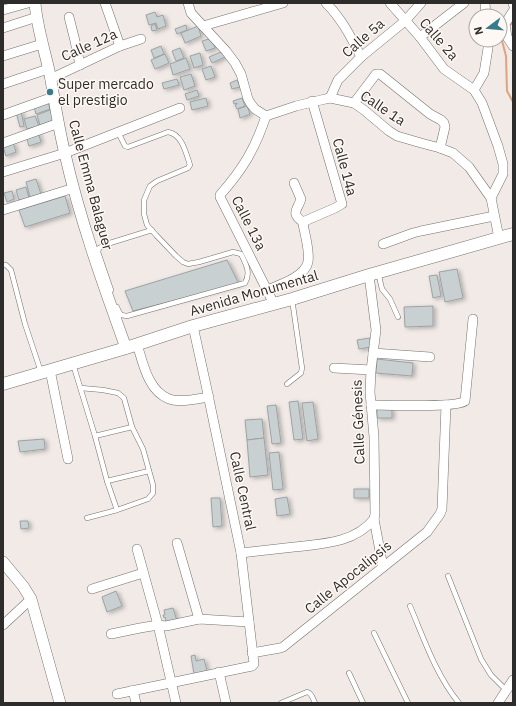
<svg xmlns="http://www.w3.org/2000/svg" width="516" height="706" viewBox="0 0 516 706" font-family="'IBM Plex Sans',sans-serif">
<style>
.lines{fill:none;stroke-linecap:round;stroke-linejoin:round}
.stream{stroke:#dfa47e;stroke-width:2}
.building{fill:#c9d0d2;stroke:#9ca3a5;filter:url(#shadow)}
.service-casing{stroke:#76716e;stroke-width:5.5}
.minor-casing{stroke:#76716e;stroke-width:10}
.tertiary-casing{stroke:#76716e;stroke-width:12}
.secondary-casing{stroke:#76716e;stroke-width:13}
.service{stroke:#fff;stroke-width:4.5}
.minor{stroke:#fff;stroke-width:9}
.tertiary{stroke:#fff;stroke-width:11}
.secondary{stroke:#fff;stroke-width:12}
.poi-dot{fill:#387b8c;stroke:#fef8f4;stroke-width:1.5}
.labels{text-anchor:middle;stroke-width:3;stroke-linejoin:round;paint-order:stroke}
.street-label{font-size:14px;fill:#2e2c2a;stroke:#fef8f4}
.poi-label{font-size:14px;fill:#2e2c2a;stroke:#fef8f4;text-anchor:start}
</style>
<defs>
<filter id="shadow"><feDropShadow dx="2.5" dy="1.5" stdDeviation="2" flood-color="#0004"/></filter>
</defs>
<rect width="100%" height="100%" fill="#f1eae7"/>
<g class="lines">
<g class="stream">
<path d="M508,26L513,23"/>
<path d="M500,33L506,56L507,91L513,102"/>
</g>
</g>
<g class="building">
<path d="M155,12L157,17L163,15L166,26L158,29L156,23L149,25L146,15Z"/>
<path d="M155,24L157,30L152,31L151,26Z"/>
<path d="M186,25L187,30L177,34L175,29Z"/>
<path d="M198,26L201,36L185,43L181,33Z"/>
<path d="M212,38L215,48L206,51L202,41Z"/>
<path d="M161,46L164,54L154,58L151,50Z"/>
<path d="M180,48L184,58L176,61L172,51Z"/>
<path d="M223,51L225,57L212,63L209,57Z"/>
<path d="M200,53L203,65L194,68L190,56Z"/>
<path d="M165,54L169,63L155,69L151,60Z"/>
<path d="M186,58L190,69L173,75L170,64Z"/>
<path d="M211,66L215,77L206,80L202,69Z"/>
<path d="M191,74L195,86L184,90L180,77Z"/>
<path d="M177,79L179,85L164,89L162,83Z"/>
<path d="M237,80L240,87L232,89L230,83Z"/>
<path d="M197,90L199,96L187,100L185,94Z"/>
<path d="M206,98L208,106L192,110L190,102Z"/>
<path d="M242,98L245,106L237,109L235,105L237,104V103L234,104L233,101Z"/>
<path d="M48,102L50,109L36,114L34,107Z"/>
<path d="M247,106L250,114L240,118L238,109Z"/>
<path d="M50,110L54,120L40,125L37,115Z"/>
<path d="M21,111L24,126L20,127L16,112Z"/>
<path d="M35,116L39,126L27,129L24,119Z"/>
<path d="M38,132L41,142L29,146L26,136Z"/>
<path d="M13,142L16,152L6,156L3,147Z"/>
<path d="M36,179L41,194L30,197L26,182Z"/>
<path d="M26,187L29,198L19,200L16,190Z"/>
<path d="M12,191L14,199L7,202L4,193Z"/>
<path d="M65,196L70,213L25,227L19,210Z"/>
<path d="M227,260L239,284L133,311L125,291Z"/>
<path d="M457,269L463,298L445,302L439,272Z"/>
<path d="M437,275L441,296L433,298L429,276Z"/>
<path d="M433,306V326L405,327L404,307Z"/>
<path d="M370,338L371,347L359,349L357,340Z"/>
<path d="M377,359L413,363L412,376L376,373Z"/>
<path d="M298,401L303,439L294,440L289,402Z"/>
<path d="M313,402L318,439L307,441L302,403Z"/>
<path d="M276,405L281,443L272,444L267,406Z"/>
<rect x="377" y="409" width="15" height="9"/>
<path d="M262,419L264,438L247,440L245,420Z"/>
<path d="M264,438L268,475L250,477L247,440Z"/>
<path d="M44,439L45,449L20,452L18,441Z"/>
<path d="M279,452L283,489L273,490L269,453Z"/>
<rect x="354" y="489" width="15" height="9"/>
<path d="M287,497L290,514L277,516L275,499Z"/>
<path d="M211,498H220L222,526L213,527Z"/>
<path d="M20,521H28L29,528L21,529Z"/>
<path d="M116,591L122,606L107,612L102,597Z"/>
<path d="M173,608L177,621L166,624L165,621L166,620L165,617L164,618L163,615H165L164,610Z"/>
<path d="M195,655L196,661L204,659L207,671L194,674L191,656Z"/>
</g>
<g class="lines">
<g class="service-casing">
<g id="service">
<path d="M3,265H6L11,270L25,324L41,372"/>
<path d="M378,272L382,289L390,299L398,317"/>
<path d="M111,290L98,252L99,248L110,243L152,230"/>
<path d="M117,307L118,310L121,315L127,316L245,283C251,273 246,264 241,254L233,252L199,262L188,264L183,262L176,256L156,235L147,225L144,214V200L150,186L157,181L188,168L190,165C186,153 182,134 168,132L128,147L125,146L118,132"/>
<path d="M73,364L95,436L107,481L117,510L87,518"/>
<path d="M287,384L301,373L302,368L292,299"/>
<path d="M81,388L103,390L118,393L124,398L132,427L143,449L153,485V493L148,499L117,510"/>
<path d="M95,436L132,427"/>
<path d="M107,481L149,471"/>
<path d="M448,576L481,659L491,675L507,691"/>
<path d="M410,606C424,639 436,675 459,703"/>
<path d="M374,633L408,703"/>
<path d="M349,673L363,703"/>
<path d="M281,703L307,692C312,693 313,699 315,703"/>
</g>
</g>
<g class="minor-casing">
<g id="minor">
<path d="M105,3L120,46"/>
<path d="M188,3L191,13L226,51L235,63L241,74L248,99L251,104L255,109L266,116L296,106L321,100L330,98L354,103L364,110L389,131L397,136L421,143L440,148L453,153L469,167L491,198L499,238"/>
<path d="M326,3C342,19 351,37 361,57"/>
<path d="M390,3L420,37L444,69L474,90L482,103L498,146L503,164V174L491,198"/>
<path d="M485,3L486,16"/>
<path d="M513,3V4"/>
<path d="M3,10L28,3"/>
<path d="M513,11L505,24L507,37L513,46"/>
<path d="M69,17L75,41L80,65"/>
<path d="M203,26L283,3"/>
<path d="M3,28L37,17"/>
<path d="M420,37L464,3"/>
<path d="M3,56L42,44"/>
<path d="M50,79L120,46L141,39"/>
<path d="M3,84L48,69"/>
<path d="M474,90L484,73L488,48V40"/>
<path d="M330,98L338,80L361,57L405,21L421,3"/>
<path d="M354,103L376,74H380L430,114L441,120L444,123L445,127L440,148"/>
<path d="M3,115L53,97"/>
<path d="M266,116C255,149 243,169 220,195V197L274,304"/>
<path d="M3,143L59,123"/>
<path d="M3,172L65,153L180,108"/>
<path d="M294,183L301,199C297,211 290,213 304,223"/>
<path d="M3,210L74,188"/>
<path d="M383,244L413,233L421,231L494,216"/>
<path d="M369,275L376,330L371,370L370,392L374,437L375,514L374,519L383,567"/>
<path d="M267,290C279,285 305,277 308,262C310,251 305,235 303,224L305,221L335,208L342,204L312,101"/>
<path d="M137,344C143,363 148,391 169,399C180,403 197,399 209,397"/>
<path d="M373,353L430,357"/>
<path d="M334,368L371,370"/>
<path d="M50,370L68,459"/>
<path d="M371,405C387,405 456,408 465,401L473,319"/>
<path d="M177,543L199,619"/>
<path d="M137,549L158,625L176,703"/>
<path d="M241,553C259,551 277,549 294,547C322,544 355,543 374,519"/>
<path d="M92,589L143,573"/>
<path d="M3,625L31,599"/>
<path d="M111,634L140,628L158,625L166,626L199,619L249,622"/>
<path d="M252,653L280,648L283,647L427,532L440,514L442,509L446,405"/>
<path d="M219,672L226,703"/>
<path d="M133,690L136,703"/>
<path d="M117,694L252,666L254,664L241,553L206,385L193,326"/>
<path d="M498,703L513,680"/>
</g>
</g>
<g class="tertiary-casing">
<g id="tertiary">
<path d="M35,3C37,29 46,54 51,80C55,105 59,130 65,154C80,220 103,284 126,348"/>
<path d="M3,562L23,586L31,599L60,703"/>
</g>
</g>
<g class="secondary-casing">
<path id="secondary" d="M3,384L126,348L193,326L292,299L369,275L513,234"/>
</g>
<use href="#service" class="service"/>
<use href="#minor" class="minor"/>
<use href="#tertiary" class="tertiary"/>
<use href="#secondary" class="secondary"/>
</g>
<circle class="poi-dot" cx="50" cy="92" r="4"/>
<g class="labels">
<g class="street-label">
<text transform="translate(363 38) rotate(-41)" y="5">Calle 5a</text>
<text transform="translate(439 39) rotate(49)" y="5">Calle 2a</text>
<text transform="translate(89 45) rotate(-24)" y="5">Calle 12a</text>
<text transform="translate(383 108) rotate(34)" y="5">Calle 1a</text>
<text transform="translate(345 167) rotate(75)" y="5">Calle 14a</text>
<text transform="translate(91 185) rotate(75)" y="5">Calle Emma Balaguer</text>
<text transform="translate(249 223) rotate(63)" y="5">Calle 13a</text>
<text transform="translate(254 293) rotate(-16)" y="5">Avenida Monumental</text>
<text transform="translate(358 422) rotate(-92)" y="5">Calle Génesis</text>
<text transform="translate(243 491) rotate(78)" y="5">Calle Central</text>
<text transform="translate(348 577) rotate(-39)" y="5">Calle Apocalipsis</text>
</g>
<g class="poi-label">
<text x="58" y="89">Super mercado<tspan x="58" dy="16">el prestigio</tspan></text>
</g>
</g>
<rect width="516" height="706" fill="none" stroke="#2e2c2a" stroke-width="8"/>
<g transform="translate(488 28) rotate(254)"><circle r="19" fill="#fef8f4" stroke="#aba6a3"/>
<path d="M0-3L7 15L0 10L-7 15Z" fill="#387b8c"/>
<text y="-6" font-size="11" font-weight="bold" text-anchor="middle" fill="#2e2c2a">N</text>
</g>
</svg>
